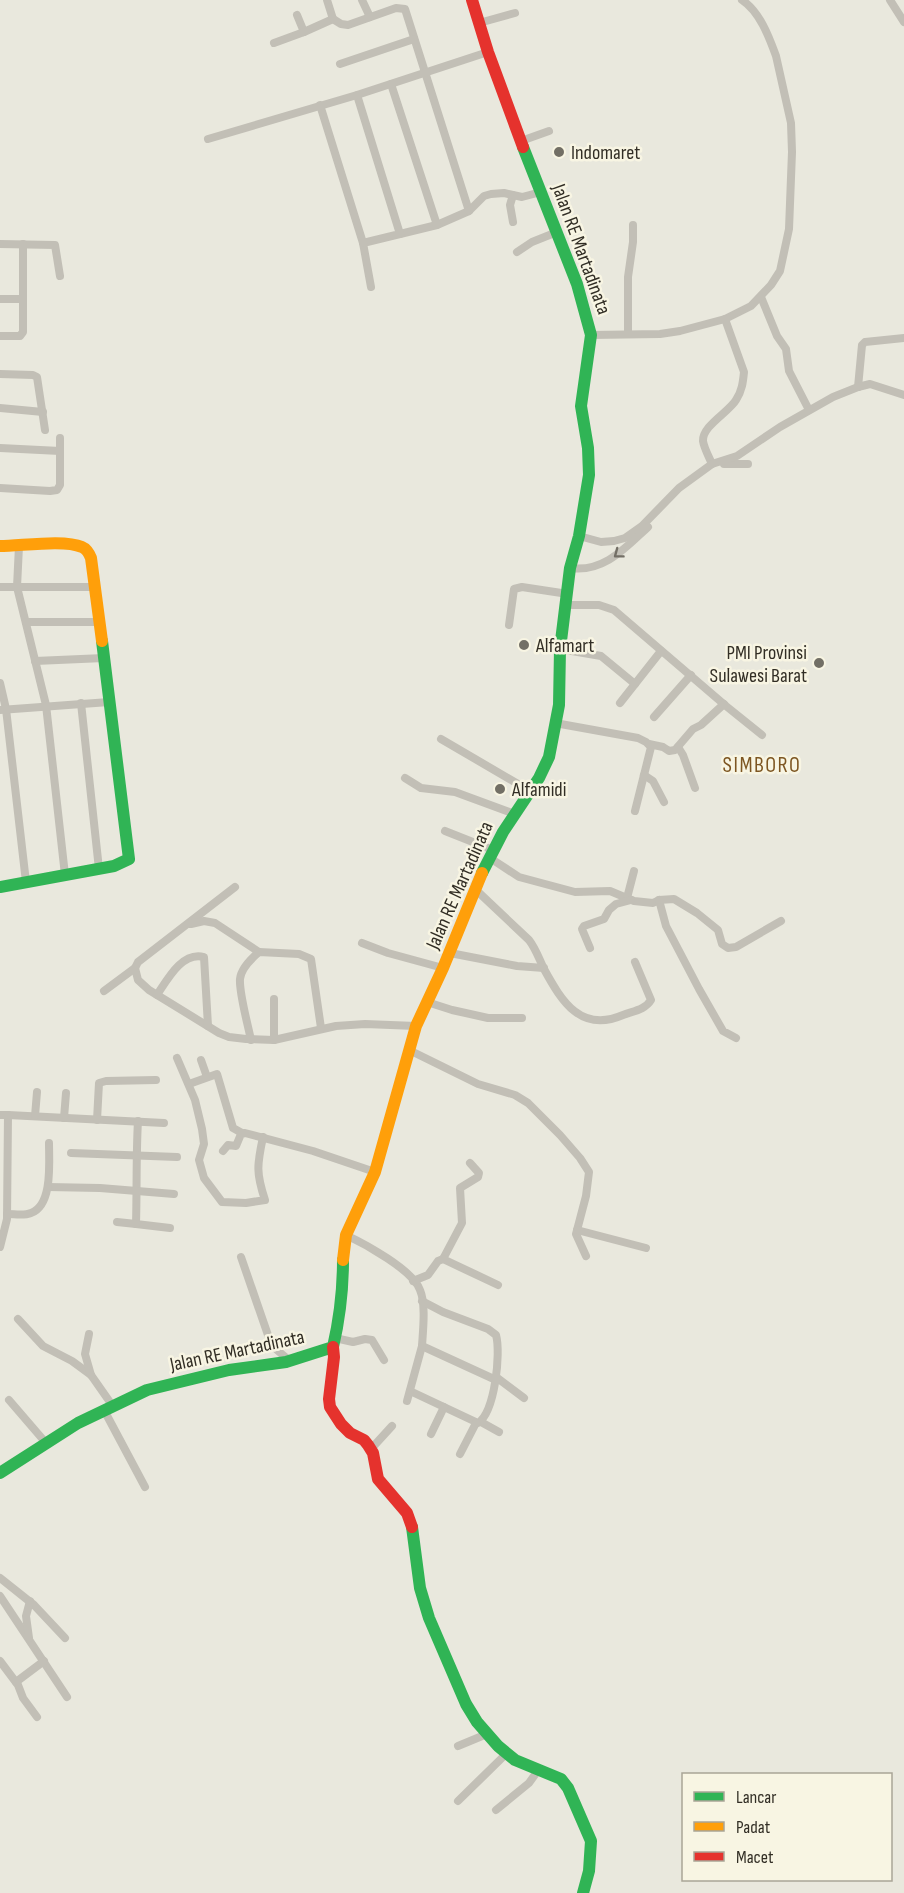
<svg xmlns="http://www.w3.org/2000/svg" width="904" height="1893" viewBox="0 0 904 1893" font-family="'Sofia Sans Condensed',sans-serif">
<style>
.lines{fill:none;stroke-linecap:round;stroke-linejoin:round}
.street{stroke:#c2bfb6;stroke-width:8}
.fast{stroke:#30b455;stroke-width:12}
.slow{stroke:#ff9f0a;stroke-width:12}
.jam{stroke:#e5322d;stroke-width:12}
.oneway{stroke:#736f66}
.poi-dot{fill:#726f65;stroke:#f8f5e3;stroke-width:2}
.labels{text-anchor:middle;stroke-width:5;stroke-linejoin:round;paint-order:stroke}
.poi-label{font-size:20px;fill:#322e25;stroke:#f8f5e3;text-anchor:start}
.street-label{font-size:20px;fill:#322e25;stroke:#f8f5e3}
.quarter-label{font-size:22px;letter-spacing:1.5px;fill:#7d5622;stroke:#f8f5e3}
</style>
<rect width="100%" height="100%" fill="#e9e8dd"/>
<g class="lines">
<g class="street">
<path d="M362,0L370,17"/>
<path d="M890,0L904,22"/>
<path d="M297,15L304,32L333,19L327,0"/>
<path d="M333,19L341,24L348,25L396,8L405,9L469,211L437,225L400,234"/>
<path d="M479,23L515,13"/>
<path d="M274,43L304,32"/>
<path d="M340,64L414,39"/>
<path d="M391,84L437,225"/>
<path d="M357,95L400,234L363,243L371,287"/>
<path d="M320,105L363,243"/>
<path d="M208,139L357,95L488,52"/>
<path d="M521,141L549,131"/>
<path d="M513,195L510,205L513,222"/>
<path d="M469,211L484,196L491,194L504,193L522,197L541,192"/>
<path d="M0,244L55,245L60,276"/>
<path d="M517,252L532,242L557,232"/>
<path d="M761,297L777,336L786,349L789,371L809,410"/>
<path d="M0,299H23"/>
<path d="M628,334V277L633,242V225"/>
<path d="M591,335L660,334L680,331L725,319L751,306L771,285L780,271L789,229L792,152L791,123L776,56C769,37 760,12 742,0"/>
<path d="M0,336H20L23,332V244"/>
<path d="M0,374L33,375L37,377L45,430"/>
<path d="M858,387L862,345L865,342L904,338"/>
<path d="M0,408L43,412"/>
<path d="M0,448L60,451"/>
<path d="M712,464C709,457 704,448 703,441C702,426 729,412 736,400C742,391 743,382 744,372L725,319"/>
<path d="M724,464H748"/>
<path d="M0,488L50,491L57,490L60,485V438"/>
<path d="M579,536L601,542L614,541L625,538L642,526L679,488L712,464L737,456L780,427L833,397L858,387L870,384L904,395"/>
<path d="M19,546L17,587L46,705L65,875"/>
<path d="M570,568C604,573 626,547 648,527"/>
<path d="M0,587H95"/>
<path d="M567,605H599L614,610L726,706L762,735"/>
<path d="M26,622H99"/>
<path d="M509,625L514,589L522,587L568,594"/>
<path d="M560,649L601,656L635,684"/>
<path d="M35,661L104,658"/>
<path d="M0,683L6,709L26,882"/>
<path d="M81,703L99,869"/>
<path d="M620,703L661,651"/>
<path d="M0,710L109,702"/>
<path d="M654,717L691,675"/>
<path d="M555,723L638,738L646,742L651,747L635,811"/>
<path d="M441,739L530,791"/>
<path d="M649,744L663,747L669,751L675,750L693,729L701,725L724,704"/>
<path d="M678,747L683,755L695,788"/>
<path d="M644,775L653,781L664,802"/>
<path d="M405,778L421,788L455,792L515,814"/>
<path d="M445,831L493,850"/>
<path d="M490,858L519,877L575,892L610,891L634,901L653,903L659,900L666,926L699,989L723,1031L736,1038"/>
<path d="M235,887L138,962L135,968L138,980L149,990L219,1033L229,1037L246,1039L274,1040L336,1026L365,1024L416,1026"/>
<path d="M475,889L529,940C536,949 539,959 544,969C562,1002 581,1033 623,1015C633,1011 645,1010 651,1000L635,962"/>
<path d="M627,898L634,871"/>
<path d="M659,900L674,899L697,913L718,930L722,944L728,948L736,947L781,921"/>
<path d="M191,924L204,921L215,923L259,952"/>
<path d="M362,943L388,953L443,968"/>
<path d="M590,948L582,929L584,926L604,919L609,910L616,904L631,900"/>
<path d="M450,953L517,966L544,968"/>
<path d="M104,991L135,968"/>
<path d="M157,995C167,980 182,951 204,957L208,1026"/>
<path d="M274,999V1040"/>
<path d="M427,1002L452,1010L488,1018H522"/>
<path d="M251,1040C248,1025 239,993 240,979C241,968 252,958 259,952L299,954L311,959L321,1028"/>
<path d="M409,1050L478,1084L515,1095L528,1103L560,1135L580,1158L589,1172L586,1196L576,1234L586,1256"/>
<path d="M177,1058L195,1100L202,1129L204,1144L199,1160L204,1178L222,1202L246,1203L265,1200C256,1173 257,1165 263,1137"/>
<path d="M201,1060L207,1077"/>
<path d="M189,1084L217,1074L233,1128L242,1133"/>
<path d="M0,1115H8L7,1219L0,1247"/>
<path d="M8,1115L164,1123"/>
<path d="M35,1116L37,1092"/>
<path d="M64,1118L66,1093"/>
<path d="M97,1120L99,1083L106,1081L156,1080"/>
<path d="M138,1121C136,1155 137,1189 136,1224L170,1228"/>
<path d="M223,1151L228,1145L236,1146L241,1134L245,1133L313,1151L375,1172"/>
<path d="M71,1153L177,1157"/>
<path d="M48,1187L100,1188L174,1194"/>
<path d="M7,1214C15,1214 24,1216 31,1213C53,1205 49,1162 49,1143"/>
<path d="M117,1222L136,1224"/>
<path d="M577,1230L646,1248"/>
<path d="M346,1235C365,1244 413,1270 420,1290C426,1304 423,1330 422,1346L496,1380"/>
<path d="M241,1257L269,1338L277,1350L290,1361"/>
<path d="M443,1259L462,1223L460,1188L478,1177L479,1173L470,1163"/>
<path d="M413,1281L428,1275L438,1261L443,1259L498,1285"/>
<path d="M18,1319L43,1346L72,1361L91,1375L112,1405"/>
<path d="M89,1334L85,1354L91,1375"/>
<path d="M335,1338L353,1342L365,1339L372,1340L384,1360"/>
<path d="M496,1377L524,1398"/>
<path d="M410,1391L478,1423C495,1412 501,1353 496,1335L488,1329L443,1312L422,1301"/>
<path d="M9,1400L46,1443"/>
<path d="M407,1401L422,1346"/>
<path d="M104,1410L145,1487"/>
<path d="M481,1422L499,1432"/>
<path d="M431,1434L444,1407"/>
<path d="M371,1449L392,1426"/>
<path d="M460,1454L476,1423"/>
<path d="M0,1578L34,1605L65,1638"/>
<path d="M0,1596L67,1697"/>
<path d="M29,1638L26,1616L30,1601"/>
<path d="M0,1661L18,1685L23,1698L37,1717"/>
<path d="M16,1682L44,1661"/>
<path d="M458,1746L487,1734"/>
<path d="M458,1801L507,1753"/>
<path d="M496,1810L529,1783L539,1769"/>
</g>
<g class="fast">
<path d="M482,873L503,832L539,778L549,757L559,705L560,649L570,568L579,536L589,475L588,448L581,406L591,335L577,284L523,147"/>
<path d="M0,887L114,866L129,859L102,641"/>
<path d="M0,1473L78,1423L147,1390L229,1370L286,1362L333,1347C340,1317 343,1291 343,1260"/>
<path d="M412,1527L420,1588L429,1618L466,1704L477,1722L498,1746L515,1760L561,1779L568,1788L591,1841L589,1871L583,1893"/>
</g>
<g class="slow">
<path d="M0,546C21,546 64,539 82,547C87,549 89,553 91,558L102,641"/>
<path d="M343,1260L346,1235L375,1172L416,1026L443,968L482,873"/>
</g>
<g class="jam">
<path d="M472,0L488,52L523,147"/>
<path d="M333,1347L334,1357L329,1399L330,1407L341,1424L350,1433L364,1440L368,1445L373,1453L378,1479L407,1513L412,1527"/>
</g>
</g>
<defs><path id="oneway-chevron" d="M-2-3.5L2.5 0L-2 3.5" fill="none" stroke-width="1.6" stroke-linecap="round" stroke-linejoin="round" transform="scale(1.5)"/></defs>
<use class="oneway" href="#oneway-chevron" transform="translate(618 554) rotate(143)"/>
<g class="poi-dot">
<circle cx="559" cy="152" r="6"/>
<circle cx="524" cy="645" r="6"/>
<circle cx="819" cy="663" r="6"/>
<circle cx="500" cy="789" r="6"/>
</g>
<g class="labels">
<g class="poi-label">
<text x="571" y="159">Indomaret</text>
<text x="536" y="652">Alfamart</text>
<text x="807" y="659" text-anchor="end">PMI Provinsi<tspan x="807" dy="23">Sulawesi Barat</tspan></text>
<text x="512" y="796">Alfamidi</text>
</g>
<g class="street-label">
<text transform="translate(582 249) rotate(70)" y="7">Jalan RE Martadinata</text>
<text transform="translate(459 885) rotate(-66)" y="7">Jalan RE Martadinata</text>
<text transform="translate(237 1350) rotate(-12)" y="7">Jalan RE Martadinata</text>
</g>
<g class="quarter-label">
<text x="762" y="772">SIMBORO</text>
</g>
</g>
<rect x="682" y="1773" width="210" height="108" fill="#f8f5e3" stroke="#a9a597" stroke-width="1.5"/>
<rect x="694" y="1792" width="30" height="9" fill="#30b455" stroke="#a9a597" stroke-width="1.5"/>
<text x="736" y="1803" font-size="18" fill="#322e25">Lancar</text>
<rect x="694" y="1822" width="30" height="9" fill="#ff9f0a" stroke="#a9a597" stroke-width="1.5"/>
<text x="736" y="1833" font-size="18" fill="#322e25">Padat</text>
<rect x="694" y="1852" width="30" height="9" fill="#e5322d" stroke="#a9a597" stroke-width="1.5"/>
<text x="736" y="1863" font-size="18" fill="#322e25">Macet</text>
</svg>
